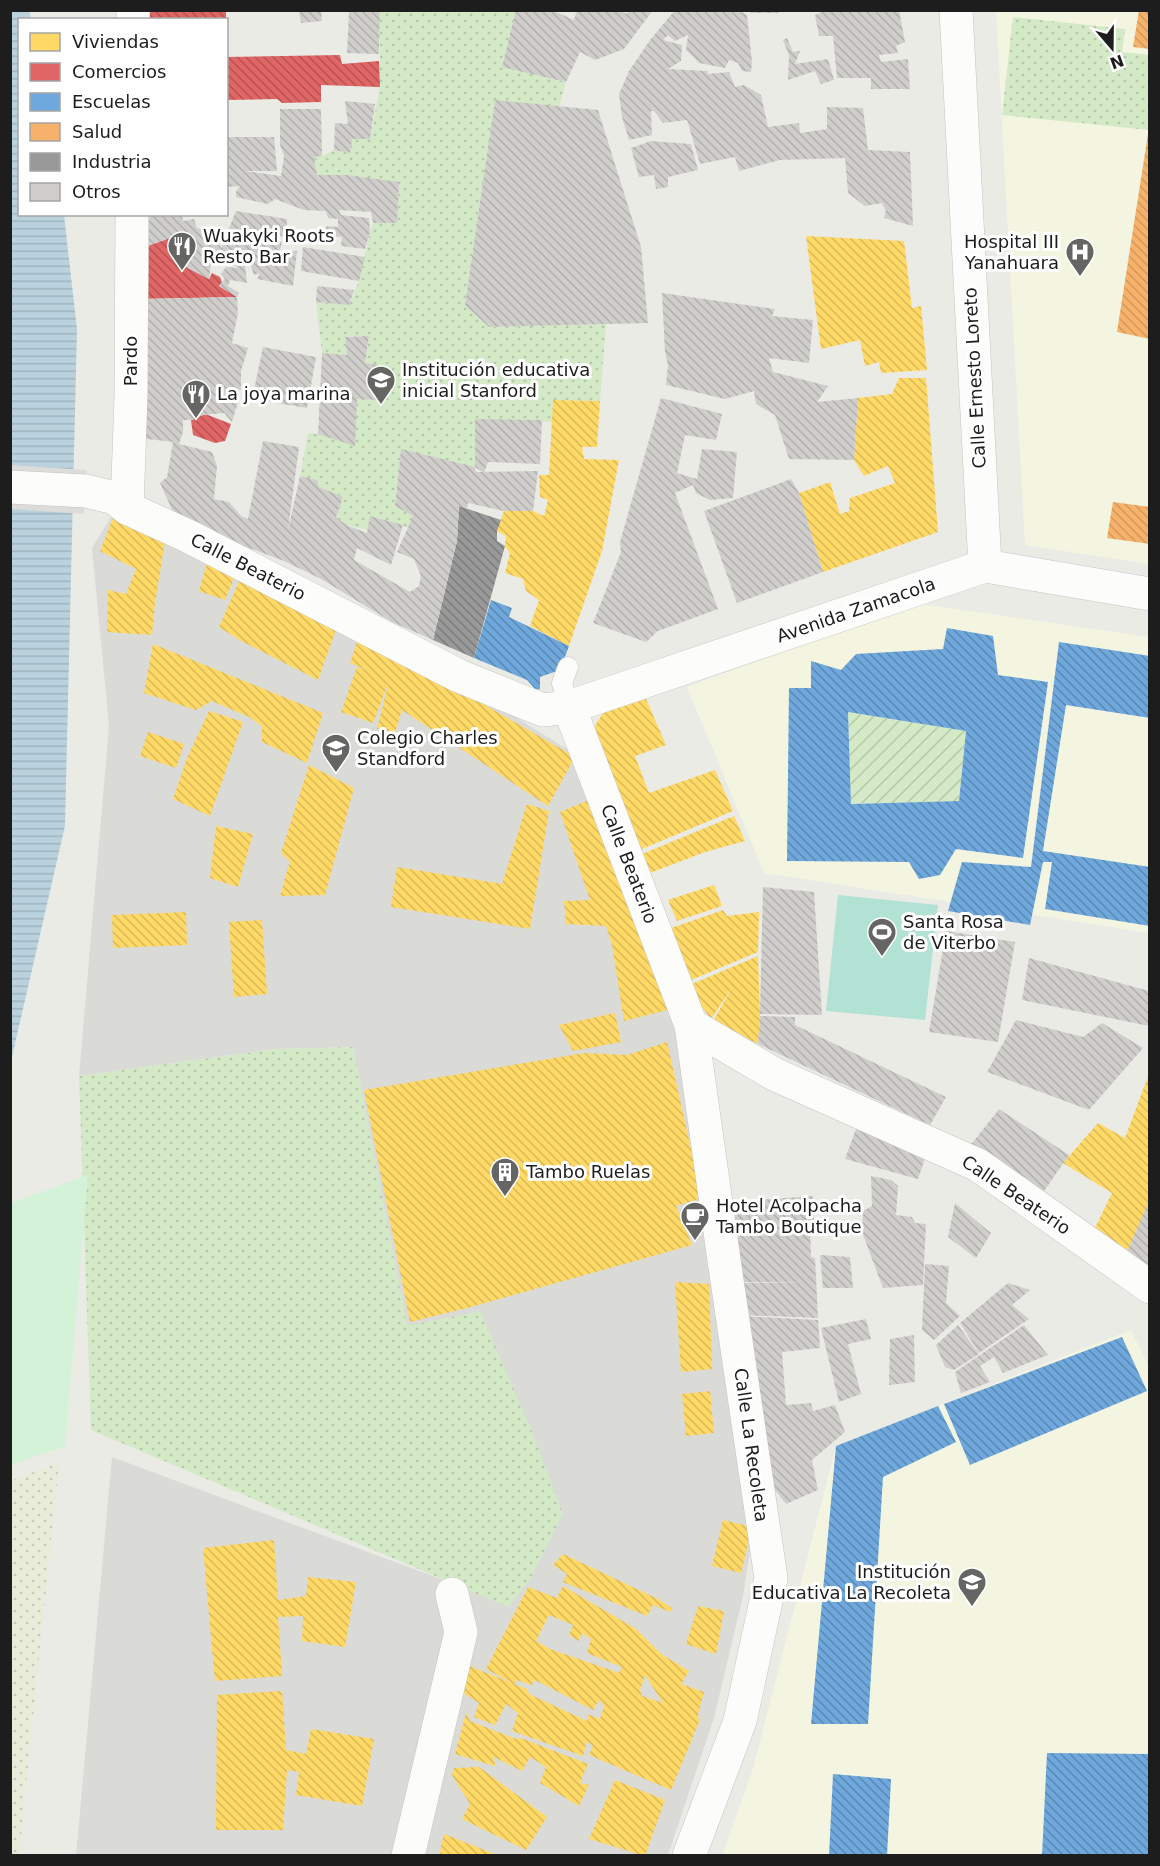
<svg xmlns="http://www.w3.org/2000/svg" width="1160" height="1866" viewBox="0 0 1160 1866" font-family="'DejaVu Sans',sans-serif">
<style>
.residential{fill:#dadad7}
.education{fill:#f3f5e1}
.farmland{fill:url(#farmland-dots)}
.grass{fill:url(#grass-dots)}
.park{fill:#d4f2d8}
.garden{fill:url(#garden-furrows)}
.pitch{fill:#b2e2d3}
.water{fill:url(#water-rules)}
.pier{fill:#dcdcda}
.homes{fill:url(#homes-back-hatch);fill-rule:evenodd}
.shops{fill:url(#shops-back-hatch)}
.schools{fill:url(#schools-back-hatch);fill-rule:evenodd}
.health{fill:url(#health-back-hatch)}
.industry{fill:url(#industry-back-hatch)}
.building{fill:url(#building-back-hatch)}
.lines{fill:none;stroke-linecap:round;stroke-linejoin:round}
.lane-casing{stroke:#c4c4c2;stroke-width:21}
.street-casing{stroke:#c4c4c2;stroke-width:34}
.lane{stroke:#fcfcfb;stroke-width:20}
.street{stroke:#fcfcfb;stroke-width:33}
.labels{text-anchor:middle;stroke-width:6;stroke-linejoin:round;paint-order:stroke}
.poi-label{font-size:18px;fill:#1d1d1d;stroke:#fff;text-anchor:start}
.street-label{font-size:18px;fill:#1d1d1d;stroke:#fff}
</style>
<defs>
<pattern id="farmland-dots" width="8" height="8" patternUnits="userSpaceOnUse" patternTransform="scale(1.5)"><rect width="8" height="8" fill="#e9ecd9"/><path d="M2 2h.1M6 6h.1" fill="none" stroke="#c7caba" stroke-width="1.8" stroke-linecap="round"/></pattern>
<pattern id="grass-dots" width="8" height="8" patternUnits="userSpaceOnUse" patternTransform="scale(1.5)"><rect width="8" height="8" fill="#d4e9c6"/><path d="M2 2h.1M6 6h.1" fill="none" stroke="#b6c7aa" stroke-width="1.8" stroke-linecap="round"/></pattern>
<pattern id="garden-furrows" width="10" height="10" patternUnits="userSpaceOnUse" patternTransform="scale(1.5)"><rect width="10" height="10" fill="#d4e9c6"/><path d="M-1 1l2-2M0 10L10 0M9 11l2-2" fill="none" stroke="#b6c7aa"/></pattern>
<pattern id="water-rules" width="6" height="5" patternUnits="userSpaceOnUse" patternTransform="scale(1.5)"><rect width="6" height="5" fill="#bad2de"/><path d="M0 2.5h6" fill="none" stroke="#9fb4be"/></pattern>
<pattern id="homes-back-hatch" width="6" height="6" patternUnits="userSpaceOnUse" patternTransform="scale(1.5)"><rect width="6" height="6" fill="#ffd966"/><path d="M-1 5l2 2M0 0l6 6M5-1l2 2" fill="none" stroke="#daba58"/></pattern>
<pattern id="shops-back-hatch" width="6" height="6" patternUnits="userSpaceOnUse" patternTransform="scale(1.5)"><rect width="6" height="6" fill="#e06666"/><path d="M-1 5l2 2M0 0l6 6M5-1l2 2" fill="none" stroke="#b55353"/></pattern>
<pattern id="schools-back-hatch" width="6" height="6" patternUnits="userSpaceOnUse" patternTransform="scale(1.5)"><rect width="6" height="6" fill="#6fa8dc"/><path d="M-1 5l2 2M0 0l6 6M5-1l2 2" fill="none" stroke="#5b88b2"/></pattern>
<pattern id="health-back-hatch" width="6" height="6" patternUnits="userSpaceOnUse" patternTransform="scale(1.5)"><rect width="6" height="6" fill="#f6b26b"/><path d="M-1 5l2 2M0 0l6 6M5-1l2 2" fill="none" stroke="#d2995c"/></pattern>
<pattern id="industry-back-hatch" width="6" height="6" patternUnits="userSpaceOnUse" patternTransform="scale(1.5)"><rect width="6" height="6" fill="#999"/><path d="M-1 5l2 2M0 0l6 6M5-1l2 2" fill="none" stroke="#7c7c7c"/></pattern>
<pattern id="building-back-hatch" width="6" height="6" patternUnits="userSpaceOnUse" patternTransform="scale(1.5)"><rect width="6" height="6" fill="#d0cecb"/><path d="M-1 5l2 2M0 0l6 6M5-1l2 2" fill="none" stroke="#b2b0ae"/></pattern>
</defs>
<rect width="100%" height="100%" fill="#ebebe6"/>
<path class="residential" d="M115,510L384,635L586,761L676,1005L754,1526L743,1596L714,1718L668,1855L76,1856L112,1457L476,1592L532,1432L518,1402L407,1326L353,1047L276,1049L79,1076L109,726L92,548Z"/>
<g class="education">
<path d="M996,11H1149V564L1025,545Z"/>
<path d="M914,603L1149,637V933L764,873L687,687Z"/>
<path d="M1131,1330L1150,1369L1149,1855L722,1856L753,1769L836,1446Z"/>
</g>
<path class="farmland" d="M59,1462L19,1855H11V1481Z"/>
<g class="grass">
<path d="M380,11H516L502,67L566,82L559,107L495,101L465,305L489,327L606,324L600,401L553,400L552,422L475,419V467L401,450L395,506L413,516L408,528L371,516L368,530L346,525L336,517L343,497L319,487L317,480L300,476L308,433L318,434L357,399L365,363L369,336L345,337L347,355L322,353L316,302L349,305L359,281L370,232L373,223L397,222L399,182L317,175L314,157L322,156L334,150L350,153L352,139H370L380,87Z"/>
<path d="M1013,17L1125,29L1122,52L1149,55V130L1002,115Z"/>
<path d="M353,1047L407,1326L480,1311L532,1432L563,1514L529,1581L508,1607L91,1430L79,1076L276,1049Z"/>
</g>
<path class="park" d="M88,1175L65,1446L11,1465V1203Z"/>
<path class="garden" d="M848,712L966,731L959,801L851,804Z"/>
<path class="pitch" d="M838,895L938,905L925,1020L826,1011Z"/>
<path class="water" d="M29,10L31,19L20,20V214L64,215L77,329L65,826L11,1061L10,11Z"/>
<path class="pier" d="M10,465L87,470L84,514L11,509Z"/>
<g class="homes">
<path d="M806,236L904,241L912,308L921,306L927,370L881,373L879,362L865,366L860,340L821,349Z"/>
<path d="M899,378H926L938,532L823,572L799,493L830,482L840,514L849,511L850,498L895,483L888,466L864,476L854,460L858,398L892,394Z"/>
<path d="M553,400L600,401L597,447H582L584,459L619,460L602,551L569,646L530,626L539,600L526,591L523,579L505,573L510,553L505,546L506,536L497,531L504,511H533L544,516L548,500L540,497L539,475H549Z"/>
<path d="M115,513L165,541L155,603L152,635L107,632L108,590L126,594L136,569L100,551Z"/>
<path d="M210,553L240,563L225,600L199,591Z"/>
<path d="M240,579L337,627L318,680L241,641L219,627Z"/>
<path d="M360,633L575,757L548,806L402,710L395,732L377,729L389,681L373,723L341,712L357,667L369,671L350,663Z"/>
<path d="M153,644L323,713L307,763L262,742V726L249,717L212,701L196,710L144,693Z"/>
<path d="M646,699L666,745L635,756L649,793L715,770L733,811L637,851L590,734L603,713Z"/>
<path d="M209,711L243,722L210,816L173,799L187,758Z"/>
<path d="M148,732L184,744L176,768L140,756Z"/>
<path d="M309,765L354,788L325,895L280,896L290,861L281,853Z"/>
<path d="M594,798L675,1008L624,1021L612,945L606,926L566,924L564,901L590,900L560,812Z"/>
<path d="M527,804L549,811L530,929L391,907L397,867L502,884Z"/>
<path d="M734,816L745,841L705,852L650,873L642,854Z"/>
<path d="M216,826L253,834L238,887L210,878Z"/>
<path d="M714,885L722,906L677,921L668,900Z"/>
<path d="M723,910L727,916L759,912L758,952L691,980L671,928Z"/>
<path d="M186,912L187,945L113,948L112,915Z"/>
<path d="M262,920L267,994L234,997L229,922Z"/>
<path d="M758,956L760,1016L758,1044L713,1021L732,988L711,1019L697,1000L692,984Z"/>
<path d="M615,1013L621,1042L573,1051L559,1025Z"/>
<path d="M667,1042L702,1198L676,1206L692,1245L467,1308L410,1322L364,1090L584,1053L627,1055Z"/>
<path d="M1150,1071V1201L1126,1254L1095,1228L1112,1193L1063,1163L1098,1123L1125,1138Z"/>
<path d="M675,1282L709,1284L712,1369L681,1372Z"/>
<path d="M710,1391L714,1433L686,1436L682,1394Z"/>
<path d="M723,1520L752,1527L741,1573L712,1566Z"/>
<path d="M274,1540L278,1600L306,1596L308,1577L356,1582L345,1647L302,1641L303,1616L278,1617L282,1676L215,1681L203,1548Z"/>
<path d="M563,1554L658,1599L672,1608L670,1612L653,1605L647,1616L563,1582L567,1574L553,1565Z"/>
<path d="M563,1586L636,1629L661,1654L689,1671L681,1684L704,1692L698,1714L699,1722L671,1790L589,1755L593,1746L587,1741L583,1756L512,1731L518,1713L506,1704L495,1725L474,1717L479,1703L457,1689L464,1664L512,1683L486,1669L528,1587L557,1598ZM549,1615L573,1625L569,1635L579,1641L582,1633L591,1639L587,1653L622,1667L619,1673L550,1649L536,1641ZM645,1675L663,1703L642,1696L640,1690ZM517,1680L532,1685L535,1680L593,1710L599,1700L604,1706L600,1719L587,1714V1721L529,1694L527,1689L514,1684Z"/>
<path d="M698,1606L724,1611L716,1654L686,1644Z"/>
<path d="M282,1691L286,1750L306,1754L311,1729L374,1739L362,1806L296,1795L299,1772L287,1770L283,1830H216L217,1695Z"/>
<path d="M466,1713L470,1721L516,1739L521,1738L588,1764L580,1783L589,1785L579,1806L540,1783L546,1767L530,1757L522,1771L494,1757L495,1766L455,1754Z"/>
<path d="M479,1767L547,1817L526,1850L462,1819L470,1804L452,1775L454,1768Z"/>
<path d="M615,1780L665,1800L645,1856L589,1839Z"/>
<path d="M444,1834L497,1855V1856H439Z"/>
</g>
<g class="shops">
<rect x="150" y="10" width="76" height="10"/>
<path d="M340,55L342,64L379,61L380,87L321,85V102L282,103L277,99L226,100V57Z"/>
<path d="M181,234L176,250L182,265L209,279L212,273L220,277L222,282L219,286L237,297L141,299L142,248Z"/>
<path d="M203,415H208L231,424L225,441L215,443L193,435L191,420Z"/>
</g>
<g class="schools">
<path d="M491,600L512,608L509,617L569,646L560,670L540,677V689L536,690L527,680L474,658Z"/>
<path d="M947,628L993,636L998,675L1048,682L1023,858L956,849L940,875L919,879L909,862L787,861L789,688H811V661L841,670L856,654L943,649ZM848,712L966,731L959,801L851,804Z"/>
<path d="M1059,642L1150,656V718L1066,705L1043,851L1150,867V926L1045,909L1052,862H1043L1030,925L948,911L962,862L1031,867Z"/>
<path d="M1122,1337L1147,1391L970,1465L944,1404Z"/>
<path d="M938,1406L956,1442L883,1477L868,1724H811L836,1446Z"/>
<path d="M1047,1753L1150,1754V1856H1042Z"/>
<path d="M833,1774L891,1779L887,1856H829Z"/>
</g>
<g class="health">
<path d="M1139,10H1150V49L1133,47Z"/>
<path d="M1148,134L1150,135V339L1117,332Z"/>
<path d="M1113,502L1150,507V544L1107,538Z"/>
</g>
<path class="industry" d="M459,506L501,520L497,531V541L505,546L474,658L433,640L457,541Z"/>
<g class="building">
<path d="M299,10H321L322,21L301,23Z"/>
<path d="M349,10H380L379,54L347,53Z"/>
<path d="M516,10H552L574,20L577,10H618L627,14L629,10H653L624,49L595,60L580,52L566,82L502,67Z"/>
<path d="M675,10H738L747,15L752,62L751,72L742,71L738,63L729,60L725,68L699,63L686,50L688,35L675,41L668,35L663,40L682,45L681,61L668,69L708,71L707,74L729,72L735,87L744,85L761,95L768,127L799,123L800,133L827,129V107L863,108L868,150L910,152L913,226L884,218L886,211L882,203L865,206L848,193L845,158L780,160L739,171L735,157L700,164L687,120L663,123L654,111H651L652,135L629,140L622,117L619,94L629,71L650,40Z"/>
<path d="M750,10H778V13H751Z"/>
<path d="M826,10H899L905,42L896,46L898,53L879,55L881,62L908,59L910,89H871V78H837L833,36H819L815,15Z"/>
<path d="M787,38L793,52L800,51L795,64L828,59L834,80L821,84L815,71L788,80L789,55L783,40Z"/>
<path d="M495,100L598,110L641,247L648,323L489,327L465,305Z"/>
<path d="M345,101L375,104L370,139H352L350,153L334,150L335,123L348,124Z"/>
<path d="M280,109H321L322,156L314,157L317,175H347L399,182L397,223H373L371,212L339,210L341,215L369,218L370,232L365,249L341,246L342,237L327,236L326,226L338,227V219L328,218L326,211L304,210L275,199L268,204L236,197V192L240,186L226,187V149H228L226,137H274L277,171H245L281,176L284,156L280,145Z"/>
<path d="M651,141L691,144L698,170L668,177V187L656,189L654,175L639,177L631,148Z"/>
<path d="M236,211L287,219L286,237L271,234L272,241L282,242L280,251H297L293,286L257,279L260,273L254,275L250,263L245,265L247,283L230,280L228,286L239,293L237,297L238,313L232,343L248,348L241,371V390L231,388L225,393L227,397L239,399L232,422L224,413L203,415L193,420H183V432L179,444L212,452L217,466L214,499L229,502L241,516L248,519L263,441L299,447L288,530L300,476L317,480L319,487L343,497L336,517L346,525L367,533L370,516L403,525L391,565L357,548L354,560L410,592L419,586L421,576L414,559L397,552L413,516L395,506L401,449L475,467L476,472L538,471L533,511H504L468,503L467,509L459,506L457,541L433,640L392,622L321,579L284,561L241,545L204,526L174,514L160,483L167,477L173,442L139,438L141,299L237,297L219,286L225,279L221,274L226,267L237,268L236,266L228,264L222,265L212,257L209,279L182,265L176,250L181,234L142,248L143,214H182L183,221L194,219L197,228L223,234L219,243L221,248Z"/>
<path d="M303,247L365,257L359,281L301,271Z"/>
<path d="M317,286L354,290L349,305L316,302Z"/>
<path d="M662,293L775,309L772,316L813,320L809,363L769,358L773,372L828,386L817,402L858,398L854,460L789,459L775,415L756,404L754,391L725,399L666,385L668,365L665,352Z"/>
<path d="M369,336L365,363L379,365V400L357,399L355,446L318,434L322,353L347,355L345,337Z"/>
<path d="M263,347L316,357L307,408L252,399Z"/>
<path d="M661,398L722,414L716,440L685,435L677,473L697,479L702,449L737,452L733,498L710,500L696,493L693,485L675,493L718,609L658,631L646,642L593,623L621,552L620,542Z"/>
<path d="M475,419L542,420L540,464L488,462L484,473L475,467Z"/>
<path d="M791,479L799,493L823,572L737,603L704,511Z"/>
<path d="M763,887L814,892L822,1015L760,1014Z"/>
<path d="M946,931L1015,942L998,1042L929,1032Z"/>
<path d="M1029,958L1149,991V1026L1022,1000Z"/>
<path d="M760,1016L795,1017V1025L946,1097L930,1125L758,1044Z"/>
<path d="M1016,1020L1083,1037L1102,1023L1143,1048L1089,1110L987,1072Z"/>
<path d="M999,1109L1069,1155L1042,1194L970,1146Z"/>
<path d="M859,1121L927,1153L918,1179L845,1159Z"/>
<path d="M871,1176L891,1180L898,1186L896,1215L912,1217L915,1223L926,1224L923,1285L883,1288L862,1232L863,1211L872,1206Z"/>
<path d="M813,1196L814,1223H810L811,1257L815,1258L818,1318L741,1315L738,1283L807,1282H738L732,1202Z"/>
<path d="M1149,1201V1270L1126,1254Z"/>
<path d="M955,1203L991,1233L976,1258L948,1237Z"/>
<path d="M820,1255L850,1257L853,1288H823Z"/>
<path d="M925,1264L949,1266L946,1303L960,1316L934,1340L922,1330Z"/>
<path d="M1008,1283L1030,1290L1012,1305L1029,1319L979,1353L960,1323Z"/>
<path d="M741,1316L818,1320L820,1348L782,1352L786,1405L811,1403L813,1411L835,1405L845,1432L812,1460L818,1490L786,1504L762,1473Z"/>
<path d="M866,1319L871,1339L848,1344L861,1394L839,1402L821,1328Z"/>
<path d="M958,1325L979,1354L954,1370L945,1367L936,1345Z"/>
<path d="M1024,1325L1048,1355L1003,1373L994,1357L980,1366L990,1382L961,1393L955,1372Z"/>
<path d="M914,1335L915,1382L889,1385L890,1339Z"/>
</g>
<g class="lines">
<g class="lane-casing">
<path id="lane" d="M568,667L562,683L569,707"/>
</g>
<g class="street-casing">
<g id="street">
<path d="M956,10L985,566"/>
<path d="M133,20V10"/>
<path d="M10,487L86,491L115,498L127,508L190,537L459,676L543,710L569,707L985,566L1150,594"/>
<path d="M127,508L131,395L132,214"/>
<path d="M569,707L691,1025L725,1267L771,1578L740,1721L689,1856"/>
<path d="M691,1025L774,1074L978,1165L1150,1287"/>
<path d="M408,1856L461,1632L452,1594"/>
</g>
</g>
<use href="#lane" class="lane"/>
<use href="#street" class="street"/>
</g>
<defs>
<g id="restaurant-pin" transform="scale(1.5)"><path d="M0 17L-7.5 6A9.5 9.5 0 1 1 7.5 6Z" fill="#656563" stroke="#fff"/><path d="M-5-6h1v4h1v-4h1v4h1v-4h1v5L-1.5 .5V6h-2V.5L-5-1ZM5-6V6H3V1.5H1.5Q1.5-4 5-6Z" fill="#fff"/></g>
<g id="hospital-pin" transform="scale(1.5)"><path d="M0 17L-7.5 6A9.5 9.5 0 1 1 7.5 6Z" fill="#656563" stroke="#fff"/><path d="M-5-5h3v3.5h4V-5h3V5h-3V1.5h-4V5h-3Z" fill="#fff"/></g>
<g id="school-pin" transform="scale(1.5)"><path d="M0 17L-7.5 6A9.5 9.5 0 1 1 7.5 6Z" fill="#656563" stroke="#fff"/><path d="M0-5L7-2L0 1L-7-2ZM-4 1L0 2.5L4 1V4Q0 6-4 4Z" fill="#fff"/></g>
<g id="stadium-pin" transform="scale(1.5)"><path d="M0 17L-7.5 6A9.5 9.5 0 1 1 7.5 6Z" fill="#656563" stroke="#fff"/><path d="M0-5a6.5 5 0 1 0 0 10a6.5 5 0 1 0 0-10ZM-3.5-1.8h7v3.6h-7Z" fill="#fff"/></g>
<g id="building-pin" transform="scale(1.5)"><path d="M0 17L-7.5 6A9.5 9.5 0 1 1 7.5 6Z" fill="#656563" stroke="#fff"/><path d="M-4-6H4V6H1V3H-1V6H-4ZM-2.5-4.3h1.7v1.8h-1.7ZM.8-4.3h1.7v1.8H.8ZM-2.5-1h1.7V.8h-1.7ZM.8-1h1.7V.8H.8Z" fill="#fff"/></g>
<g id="cafe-pin" transform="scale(1.5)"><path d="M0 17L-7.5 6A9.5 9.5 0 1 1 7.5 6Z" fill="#656563" stroke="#fff"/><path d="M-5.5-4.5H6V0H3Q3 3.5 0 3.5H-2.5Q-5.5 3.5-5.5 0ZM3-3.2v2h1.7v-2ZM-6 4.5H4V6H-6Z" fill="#fff"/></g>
</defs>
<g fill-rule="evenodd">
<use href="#restaurant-pin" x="182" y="246"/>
<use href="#hospital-pin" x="1080" y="252"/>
<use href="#school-pin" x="381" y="380"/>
<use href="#restaurant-pin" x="196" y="394"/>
<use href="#school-pin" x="336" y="748"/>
<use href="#stadium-pin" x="882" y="932"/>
<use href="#building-pin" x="505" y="1172"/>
<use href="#cafe-pin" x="695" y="1216"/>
<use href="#school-pin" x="972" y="1582"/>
</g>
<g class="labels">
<g class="poi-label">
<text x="203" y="242">Wuakyki Roots<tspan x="203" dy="21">Resto Bar</tspan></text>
<text x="1059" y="248" text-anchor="end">Hospital III<tspan x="1059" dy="21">Yanahuara</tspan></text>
<text x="402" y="376">Institución educativa<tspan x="402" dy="21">inicial Stanford</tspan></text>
<text x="217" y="400">La joya marina</text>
<text x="357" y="744">Colegio Charles<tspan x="357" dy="21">Standford</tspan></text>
<text x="903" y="928">Santa Rosa<tspan x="903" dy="21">de Viterbo</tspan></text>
<text x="526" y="1178">Tambo Ruelas</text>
<text x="716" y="1212">Hotel Acolpacha<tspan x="716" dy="21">Tambo Boutique</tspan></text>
<text x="951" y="1578" text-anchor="end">Institución<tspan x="951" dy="21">Educativa La Recoleta</tspan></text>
</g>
<g class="street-label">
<text transform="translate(131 361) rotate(-90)" y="6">Pardo</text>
<text transform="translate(975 378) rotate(-93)" y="6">Calle Ernesto Loreto</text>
<text transform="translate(248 567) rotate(27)" y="6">Calle Beaterio</text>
<text transform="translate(856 610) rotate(-19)" y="6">Avenida Zamacola</text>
<text transform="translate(629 864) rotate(69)" y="6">Calle Beaterio</text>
<text transform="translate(1016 1195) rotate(34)" y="6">Calle Beaterio</text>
<text transform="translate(751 1445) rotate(82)" y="6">Calle La Recoleta</text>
</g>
</g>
<rect width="1160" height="1866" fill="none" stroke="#1d1d1d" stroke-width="24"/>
<rect x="18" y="18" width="210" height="198" fill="#ffffff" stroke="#a5a5a5" stroke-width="1.5"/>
<rect x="30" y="33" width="30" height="18" fill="#ffd966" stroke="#a5a5a5" stroke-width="1.5"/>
<text x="72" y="48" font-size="18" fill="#1d1d1d">Viviendas</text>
<rect x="30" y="63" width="30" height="18" fill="#e06666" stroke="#a5a5a5" stroke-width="1.5"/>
<text x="72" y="78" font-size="18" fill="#1d1d1d">Comercios</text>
<rect x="30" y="93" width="30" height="18" fill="#6fa8dc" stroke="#a5a5a5" stroke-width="1.5"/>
<text x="72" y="108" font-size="18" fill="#1d1d1d">Escuelas</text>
<rect x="30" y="123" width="30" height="18" fill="#f6b26b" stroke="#a5a5a5" stroke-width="1.5"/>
<text x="72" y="138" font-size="18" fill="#1d1d1d">Salud</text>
<rect x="30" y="153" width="30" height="18" fill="#999999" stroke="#a5a5a5" stroke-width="1.5"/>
<text x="72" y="168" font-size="18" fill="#1d1d1d">Industria</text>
<rect x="30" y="183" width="30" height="18" fill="#d0cecb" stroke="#a5a5a5" stroke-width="1.5"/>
<text x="72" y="198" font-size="18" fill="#1d1d1d">Otros</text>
<g transform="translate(1112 48) rotate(160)" stroke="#ffffff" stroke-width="4.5" paint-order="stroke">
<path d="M0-4.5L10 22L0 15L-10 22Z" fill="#1d1d1d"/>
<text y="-9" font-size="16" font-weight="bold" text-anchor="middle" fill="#1d1d1d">N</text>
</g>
</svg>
